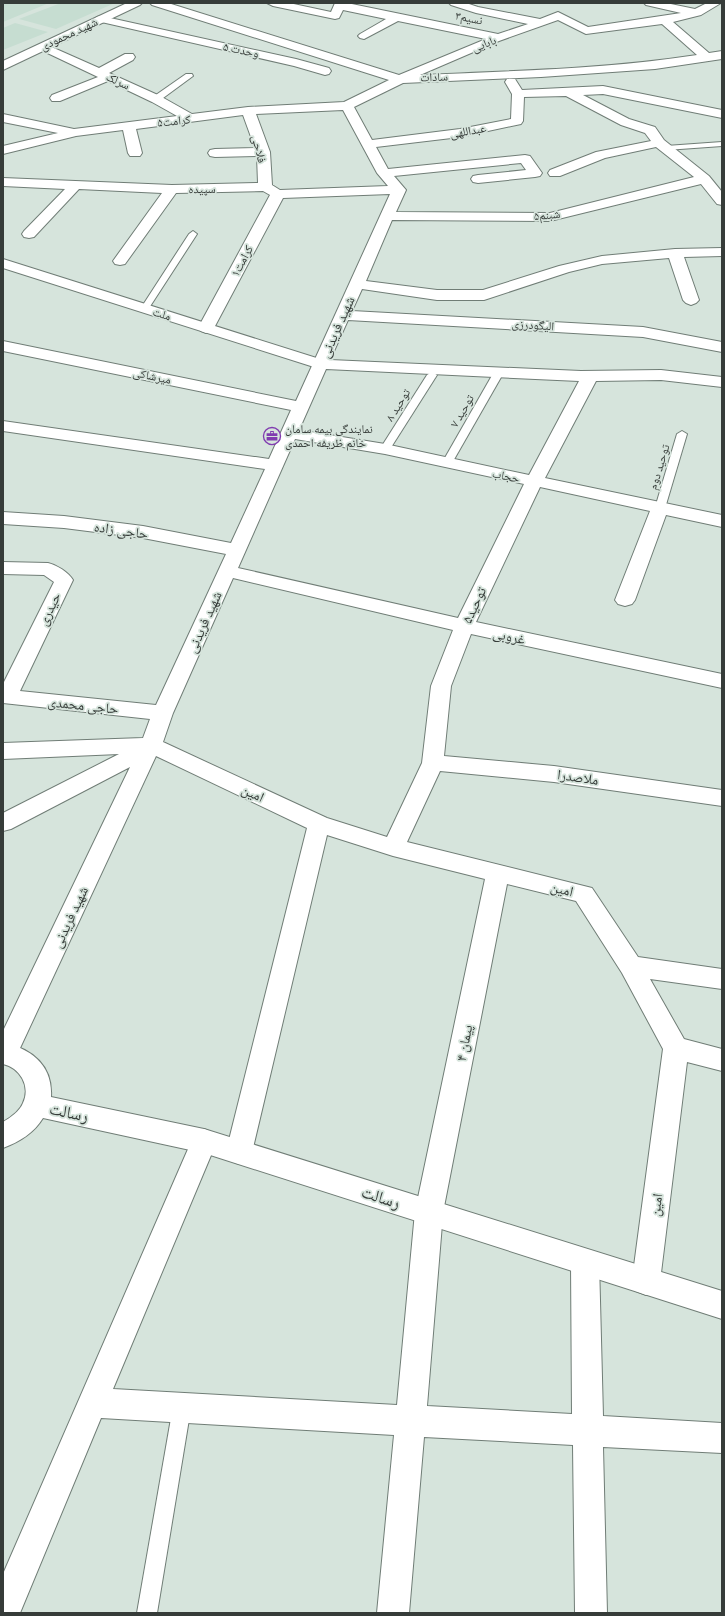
<svg xmlns="http://www.w3.org/2000/svg" width="725" height="1616" viewBox="0 0 725 1616" font-family="'Zilla Slab','Noto Naskh Arabic',serif">
<style>
.built{fill:#c6ddd1}
.lines{fill:none;stroke-linecap:round;stroke-linejoin:round}
.lane-casing{stroke:#707d76;stroke-width:2}
.street-casing{stroke:#707d76;stroke-width:2}
.secondary-casing{stroke:#707d76;stroke-width:2}
.lane{fill:#fff;fill-rule:evenodd}
.street{fill:#fff;fill-rule:evenodd}
.secondary{fill:#fff;fill-rule:evenodd}
.labels{text-anchor:middle;stroke-width:3.5;stroke-linejoin:round;paint-order:stroke}
.far-street-label{font-size:12px;fill:#363c39;stroke:#d6e4dc}
.far-poi-label{font-size:12px;fill:#363c39;stroke:#d6e4dc;text-anchor:start}
.street-label{font-size:14px;fill:#363c39;stroke:#d6e4dc}
.near-street-label{font-size:17px;fill:#363c39;stroke:#d6e4dc}
</style>
<rect width="100%" height="100%" fill="#d6e4dc"/>
<g class="built">
<path d="M3,3H49L3,22Z"/>
<path d="M61,3H115L56,29L19,19Z"/>
<path d="M15,23L48,32L3,50V28Z"/>
</g>
<g class="lines">
<g class="lane-casing">
<g id="lane">
<path d="M186,74H192L193,76L159,101H153V97Z"/>
<path d="M722,142V146L666,150L662,148L666,146Z"/>
<path d="M193,231L197,234L149,308L148,310H142L141,308L189,234Z"/>
<path d="M499,369L504,372L452,463L447,466L443,465L442,463L494,372Z"/>
<path d="M432,372L437,375L390,449L385,452L381,451L380,449L427,375Z"/>
<path d="M682,431L687,434L665,508L660,511L656,510L655,508L677,434Z"/>
<path d="M182,1398L188,1401L191,1407L157,1613H137L173,1407L176,1401Z"/>
</g>
</g>
<g class="street-casing">
<g id="street">
<path d="M150,3H168L399,75L486,39L398,21L364,39L360,38L358,36L360,34L386,19L343,10L339,18L335,19L273,6L267,3H289L331,12L335,3H347L498,34L528,24L476,13L451,5L449,3H466L478,7L540,19L558,12L588,27L681,13L646,5L644,3H666L695,9L707,3H721L701,15L673,22L709,53L722,51V59L655,69L541,77L403,83L354,107L372,140L460,129L511,119L512,94L505,82L507,79H515L522,90L603,86L722,110V118L603,94L583,95L629,119L655,127L664,140L709,176L722,192V205L717,204L701,184L550,221L392,220L366,281L437,290H483L559,266L602,256L675,249L722,248V256L684,257L699,300L696,303L691,305L686,303L683,300L669,258L602,264L569,272L484,300H437L362,289L352,311L643,327L722,342V352L643,337L348,320L330,360L581,371L661,370L722,377V387L661,380L596,381L545,478L722,515V527L666,515L635,600L632,604L625,606L618,604L615,600L650,511L540,487L476,622L722,674V688L471,634L451,686L444,756L554,766L722,790V806L554,782L440,771L407,842L592,888L638,957L722,969V989L650,979L684,1039L722,1049V1071L687,1062L660,1281L656,1291L646,1295L636,1291L632,1281L663,1049L622,973L576,901L507,884L443,1212L427,1406L572,1414L571,1262L575,1253L585,1249L595,1253L599,1262L603,1416L722,1423V1453L603,1447L607,1613H575L573,1445L424,1437L409,1613H377L394,1435L101,1418L20,1613H3V1574L195,1133L204,1129L213,1133L217,1141L113,1389L397,1405L415,1212L485,879L393,856L327,835L252,1152L248,1160L239,1164L230,1160L226,1152L307,828L156,756L14,1061L3,1063V1031L130,767L11,829L3,831V813L119,754L3,759V743L143,738L150,719L3,703V684L54,582L44,575L3,574V562L48,563C57,565 68,572 73,580L20,691L156,705L226,554L143,538L64,528L3,524V512L64,516L143,526L231,543L265,469L3,431V421L269,459L291,410L3,351V341L296,401L390,194L283,198L214,328L211,331L206,333L201,331L198,328L270,195L263,191L176,193L125,264L120,265L115,264L113,261L162,193L79,189L34,237L29,238L24,237L22,234L24,231L65,189L3,186V178L172,185L258,183L257,156L215,157L210,156L208,153L210,150L215,149L255,148L243,115L136,129L142,153L140,156H130L128,153L123,130L76,136L3,154V146L58,133L3,122V114L74,129L177,116L152,102L108,81L60,101H52L50,98L52,95L98,77L39,49L37,47L39,45H47L99,68L125,54H133L135,57L133,60L109,73L160,96L192,114L248,107L344,102L389,80L152,5ZM558,20L586,34L662,24L697,55C606,69 513,71 420,75L499,41ZM566,96L621,125L645,133L651,141L596,152L550,170L548,173L550,176H560L605,158L656,147L694,177L550,213L396,212L406,190L394,176L521,163L526,170L478,175L473,176L471,179L473,182L478,183L535,177L540,176L542,173L530,156L525,155L388,169L376,147L460,137L521,124L523,121L524,97ZM343,110L377,173L388,186L280,190L272,185L270,152L256,114ZM326,369L579,381L529,475L385,444L299,430ZM295,439L385,454L524,484L458,618L238,568ZM233,578L453,630L431,686L422,763L387,837L327,818L163,742L173,713Z"/>
<path d="M101,16L296,59L329,68L331,71L329,74L325,75L294,66L97,21L95,19L97,17Z"/>
</g>
</g>
<g class="secondary-casing">
<g id="secondary">
<path d="M127,3H142L140,5L3,70V61Z"/>
<path d="M3,259L326,361L328,364L326,367L320,369L314,367L3,268Z"/>
<path d="M3,1042C31,1049 53,1065 51,1097L204,1129L722,1291V1319L204,1153L43,1118C34,1133 19,1142 3,1148V1122C10,1118 20,1111 23,1103C31,1086 20,1068 3,1064Z"/>
</g>
</g>
<use href="#lane" class="lane"/>
<use href="#street" class="street"/>
<use href="#secondary" class="secondary"/>
</g>
<defs>
<g id="office-ring" transform="scale(0.9)"><circle r="9.5" fill="#d6e4dc" stroke="#803cb0" stroke-width="1.5"/><path d="M-6-3h4V-5.5h4V-3h4V5H-6ZM-1-4.5V-3h2v-1.5ZM-6 0V1H6V0Z" fill="#803cb0"/></g>
</defs>
<g fill-rule="evenodd">
<use href="#office-ring" x="272" y="436"/>
</g>
<g class="labels">
<g class="far-street-label">
<text transform="translate(469 18) rotate(11)" y="4">نسیم۳</text>
<text transform="translate(69 34) rotate(-25)" y="4">شهید محمودی</text>
<text transform="translate(484 44) rotate(-21)" y="4">بابایی</text>
<text transform="translate(241 50) rotate(12)" y="4">وحدت ۵</text>
<text transform="translate(434 77) rotate(-2)" y="4">سادات</text>
<text transform="translate(118 81) rotate(25)" y="4">سرلک</text>
<text transform="translate(174 121) rotate(-6)" y="4">کرامت۵</text>
<text transform="translate(468 131) rotate(-10)" y="4">عبداللهی</text>
<text transform="translate(259 149) rotate(76)" y="4">فلاحی</text>
<text transform="translate(202 189) rotate(-1)" y="4">سپیده</text>
<text transform="translate(547 215) rotate(-6)" y="4">شبنم۵</text>
<text transform="translate(242 261) rotate(-62)" y="4">کرامت۱</text>
<text transform="translate(162 314) rotate(18)" y="4">ملت</text>
<text transform="translate(533 325) rotate(4)" y="4">الیگودرزی</text>
<text transform="translate(152 376) rotate(12)" y="4">میرشاکی</text>
<text transform="translate(398 405) rotate(-58)" y="4">توحید ۸</text>
<text transform="translate(462 411) rotate(-60)" y="4">توحید ۷</text>
<text transform="translate(659 467) rotate(-73)" y="4">توحید دوم</text>
<text transform="translate(506 476) rotate(12)" y="4">حجاب</text>
</g>
<g class="far-poi-label">
<text x="285" y="433">نمایندگی بیمه سامان<tspan x="285" dy="14">خانم ظریفه احمدی</tspan></text>
</g>
<g class="street-label">
<text transform="translate(337 327) rotate(-66)" y="5">شهید فریدنی</text>
<text transform="translate(121 530) rotate(8)" y="5">حاجی زاده</text>
<text transform="translate(474 605) rotate(-65)" y="5">توحید۵</text>
<text transform="translate(49 609) rotate(-64)" y="5">حیدری</text>
<text transform="translate(204 622) rotate(-66)" y="5">شهید فریدنی</text>
<text transform="translate(509 636) rotate(12)" y="5">غروبی</text>
<text transform="translate(83 705) rotate(6)" y="5">حاجی محمدی</text>
<text transform="translate(578 777) rotate(8)" y="5">ملاصدرا</text>
<text transform="translate(253 793) rotate(25)" y="5">امین</text>
<text transform="translate(562 889) rotate(14)" y="5">امین</text>
<text transform="translate(70 917) rotate(-65)" y="5">شهید فریدنی</text>
<text transform="translate(464 1043) rotate(-79)" y="5">پیمان ۴</text>
<text transform="translate(656 1205) rotate(-83)" y="5">امین</text>
</g>
<g class="near-street-label">
<text transform="translate(69 1112) rotate(12)" y="6">رسالت</text>
<text transform="translate(381 1197) rotate(18)" y="6">رسالت</text>
</g>
</g>
<rect width="725" height="1616" fill="none" stroke="#363c39" stroke-width="8"/>
</svg>
